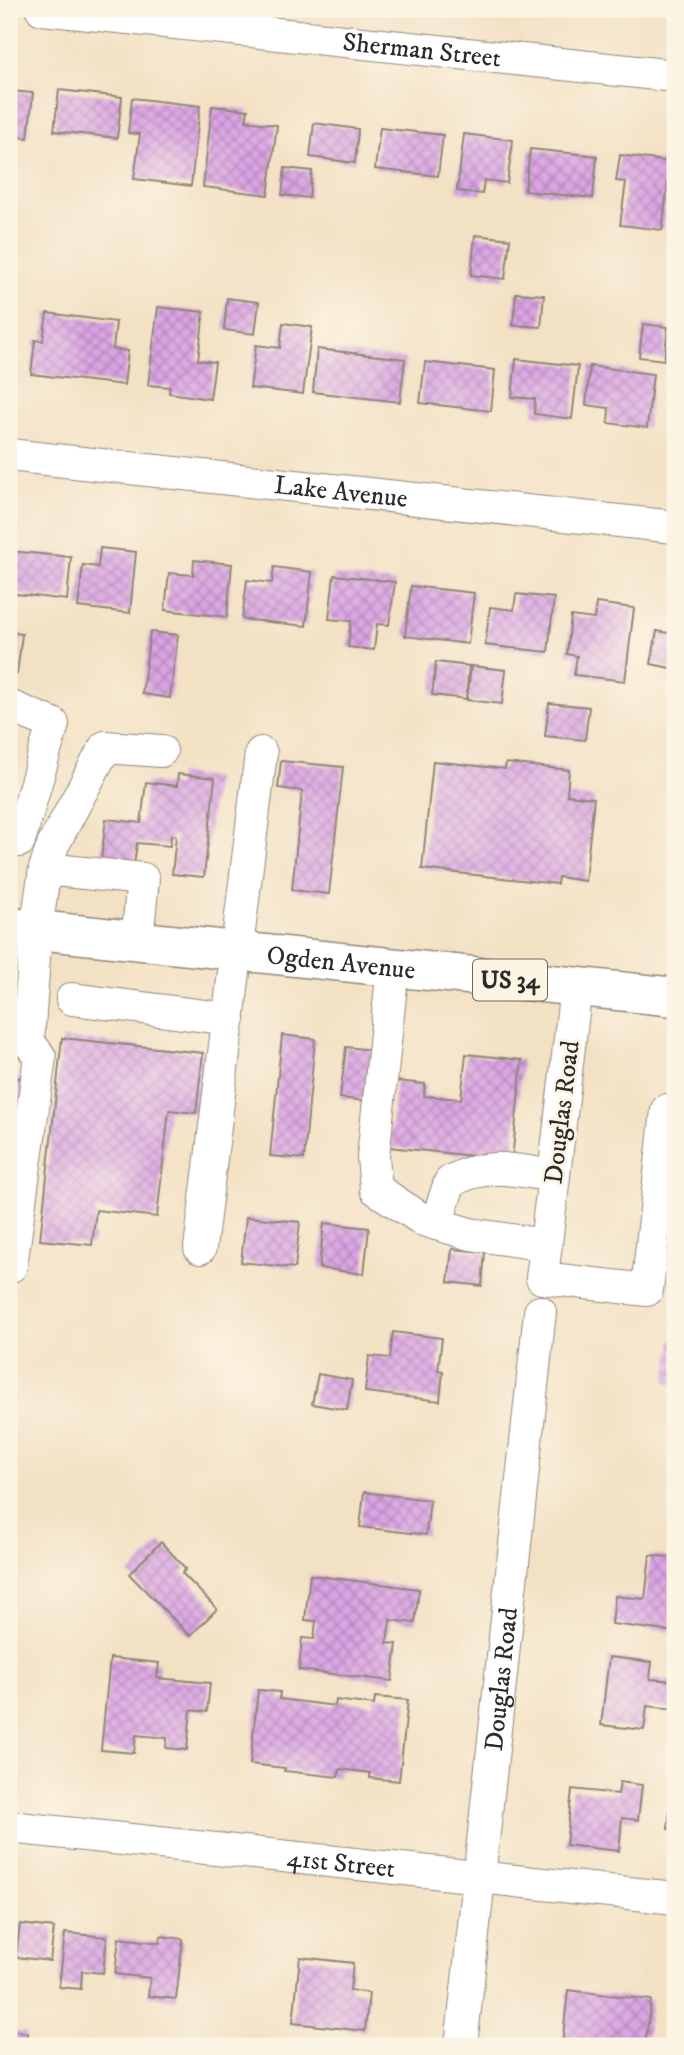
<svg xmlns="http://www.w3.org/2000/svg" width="684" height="2055" viewBox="0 0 684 2055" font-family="'IM FELL DW Pica',serif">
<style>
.building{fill:url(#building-cross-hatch)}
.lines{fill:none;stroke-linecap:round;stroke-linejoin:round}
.minor-casing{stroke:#8f8678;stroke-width:34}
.major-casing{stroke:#8f8678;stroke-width:41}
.minor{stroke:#fff;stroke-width:32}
.major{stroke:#fff;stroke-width:38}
.labels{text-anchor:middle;stroke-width:6;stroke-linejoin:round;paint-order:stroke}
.shield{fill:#fcf5e5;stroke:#6a6863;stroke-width:2}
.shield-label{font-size:24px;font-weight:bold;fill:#2b2b2b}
.street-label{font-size:26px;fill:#2b2b2b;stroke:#fcf5e5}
</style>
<defs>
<pattern id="building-cross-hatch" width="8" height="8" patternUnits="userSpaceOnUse" patternTransform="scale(1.75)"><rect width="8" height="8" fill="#dba4e4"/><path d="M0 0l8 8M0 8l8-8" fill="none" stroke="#b286b9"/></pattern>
</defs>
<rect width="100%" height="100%" fill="#fcf5e5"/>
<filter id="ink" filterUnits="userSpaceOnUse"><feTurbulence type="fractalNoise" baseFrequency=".0143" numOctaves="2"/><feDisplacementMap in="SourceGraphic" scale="14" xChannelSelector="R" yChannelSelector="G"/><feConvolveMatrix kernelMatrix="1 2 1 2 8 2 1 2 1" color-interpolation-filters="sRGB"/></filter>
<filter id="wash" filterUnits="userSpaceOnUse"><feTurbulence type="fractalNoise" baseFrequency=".00686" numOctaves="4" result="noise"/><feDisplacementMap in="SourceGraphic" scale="28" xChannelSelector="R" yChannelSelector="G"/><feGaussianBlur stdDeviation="1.57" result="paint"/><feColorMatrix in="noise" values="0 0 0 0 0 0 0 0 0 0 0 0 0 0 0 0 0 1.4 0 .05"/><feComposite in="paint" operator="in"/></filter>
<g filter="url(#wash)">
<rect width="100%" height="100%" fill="#f3e1c4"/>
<g id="blocks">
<g class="building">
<path d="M59,90L122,97L117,138L54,131Z"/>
<path d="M9,91L33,93L28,138L9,136Z"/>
<path d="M132,98L200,106L191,186L134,179L140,134L128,133Z"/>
<path d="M212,106L248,110L246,121L277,125L268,195L203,187Z"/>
<path d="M314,123L358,129L355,163L310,157Z"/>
<path d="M380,128L443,135L438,176L375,169Z"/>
<path d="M464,134L513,140L507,183L484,180L482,194L457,191Z"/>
<path d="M530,149L597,156L593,198L525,191Z"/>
<path d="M620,155L671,162L662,230L620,225L626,182L616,181Z"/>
<path d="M285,168L312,171L309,198L282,195Z"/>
<path d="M475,235L510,239L505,279L471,275Z"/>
<path d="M516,293L544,295L541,327L513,325Z"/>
<path d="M227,298L259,302L255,334L224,330Z"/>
<path d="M158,307L204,312L198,360L215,362L210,399L169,393L170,387L148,385Z"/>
<path d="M47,313L116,322L113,349L128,351L124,385L31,374L35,340L43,341Z"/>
<path d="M673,322H675V362L669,361Z"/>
<path d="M283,323L312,327L303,394L250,388L256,345L280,348Z"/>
<path d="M643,324L668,327L664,360L639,357Z"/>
<path d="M317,349L405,359L400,402L313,392Z"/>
<path d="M516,359L578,366L572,419L534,414L535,399L512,397Z"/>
<path d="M425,362L495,370L491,411L420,403Z"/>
<path d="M590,366L653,374L647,428L608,423L609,408L586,405Z"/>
<path d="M100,548L136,552L130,613L78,607L83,565L98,567Z"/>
<path d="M9,551L71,557L67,600L9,593Z"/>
<path d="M194,560L232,564L227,617L165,610L169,573L193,575Z"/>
<path d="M274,567L312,572L306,626L242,619L247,580L272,583Z"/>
<path d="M334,575L395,582L389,625L377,624L374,650L348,647L351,621L329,619Z"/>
<path d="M411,586L474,593L468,644L405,636Z"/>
<path d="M516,594L554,598L548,652L485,645L490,607L514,610Z"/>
<path d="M596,603L634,608L625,681L574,675L577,656L567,654L571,616L594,619Z"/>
<path d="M657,631L675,634V669L651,664Z"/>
<path d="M9,632L22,634L17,674L9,672Z"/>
<path d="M150,632L178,635L170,698L142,694Z"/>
<path d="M436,662L469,666L466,699L432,695Z"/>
<path d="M471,666L506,670L502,704L467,700Z"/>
<path d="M549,703L589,707L585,740L545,736Z"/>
<path d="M281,761L343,767L329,894L292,890L302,791L278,788Z"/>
<path d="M433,761L505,769L506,763L569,770L567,795L594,798L585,881L558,877L557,884L422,869Z"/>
<path d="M178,774L215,778L204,877L172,874L176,836L171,835L170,846L137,843L134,865L100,867L106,819L141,823L146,782L177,786Z"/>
<path d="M282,1035L315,1039L304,1159L270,1156Z"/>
<path d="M62,1038L203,1053L196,1113L169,1110L157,1217L96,1210L92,1245L40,1240Z"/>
<path d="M346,1047L381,1051L375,1102L340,1098Z"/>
<path d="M466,1054L522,1060L512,1160L389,1147L396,1081L425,1084L424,1096L461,1099Z"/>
<path d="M9,1077L26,1079L9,1224Z"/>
<path d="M246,1217L300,1222L295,1268L241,1262Z"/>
<path d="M324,1223L369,1228L364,1274L319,1268Z"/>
<path d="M452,1249L485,1252L482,1286L448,1282Z"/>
<path d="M393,1332L442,1338L438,1370L443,1371L440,1401L365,1392L369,1356L390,1358Z"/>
<path d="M672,1339H675V1384L666,1382Z"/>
<path d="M318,1374L352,1380L347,1410L312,1404Z"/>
<path d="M364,1492L430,1500L426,1535L360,1527Z"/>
<path d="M161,1542L186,1569L182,1573L217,1609L190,1636L129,1574Z"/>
<path d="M650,1555L675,1558V1632L612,1624L615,1596L645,1599Z"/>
<path d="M310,1575L419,1589L415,1623L390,1620L387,1643L397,1644L392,1681L299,1670L302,1638L314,1639L316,1621L305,1620Z"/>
<path d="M609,1657L652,1662L650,1679L675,1681V1709L647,1706L644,1730L601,1725Z"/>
<path d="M110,1658L159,1663L157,1678L210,1683L207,1712L191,1710L187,1750L166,1748L167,1738L136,1735L134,1753L101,1750Z"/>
<path d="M258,1690L280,1692L279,1699L335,1706L336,1700L374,1705L375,1697L408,1700L399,1781L370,1778V1773L340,1769L338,1777L284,1771L285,1768L250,1764Z"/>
<path d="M620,1782L642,1785L638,1820L622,1818L619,1851L566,1845L572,1789L618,1794Z"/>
<path d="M672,1789L675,1790V1830L668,1829Z"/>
<path d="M20,1924L54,1928L50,1961L16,1957Z"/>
<path d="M65,1933L107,1937L103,1973L82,1971L81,1989L59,1987Z"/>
<path d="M161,1936L183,1939L176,1999L148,1996L150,1978L115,1974L119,1938L160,1943Z"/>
<path d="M300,1957L353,1963L350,1990L369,1993L365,2031L293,2023Z"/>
<path d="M568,1990L651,2000L645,2046H562Z"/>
<path d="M9,2030L27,2033L25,2046H9Z"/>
</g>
</g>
</g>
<g filter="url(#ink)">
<use href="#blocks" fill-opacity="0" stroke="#8f8678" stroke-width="2"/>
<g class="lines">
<g class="minor-casing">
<g id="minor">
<path id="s1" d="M42,9L675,76"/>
<path id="s2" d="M9,455L675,527"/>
<path d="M9,706L53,724L19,841"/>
<path d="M45,869L143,879L137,941"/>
<path d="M393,967L373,1157L376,1189L423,1220L470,1234L546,1245"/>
<path d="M576,987L542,1278L647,1290L667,1110L675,1111"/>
<path d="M72,999L229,1019"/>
<path d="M436,1224L450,1182C485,1161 516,1170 554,1176"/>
<path d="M200,1248L261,753"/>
<path d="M9,1266H11L40,1057L28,1041L36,930L45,869L53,845L105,747L161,751"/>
<path id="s3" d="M9,1827L675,1898"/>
<path id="s4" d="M461,2046L540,1312"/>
</g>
</g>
<g class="major-casing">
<g id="major">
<path id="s5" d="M9,927L675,997"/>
</g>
</g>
<use href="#minor" class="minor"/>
<use href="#major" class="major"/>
</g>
</g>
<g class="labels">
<rect class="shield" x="473" y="959.5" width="74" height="41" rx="5"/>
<g class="shield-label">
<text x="510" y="988">US 34</text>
</g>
<g class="street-label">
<text dy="9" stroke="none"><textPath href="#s1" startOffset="382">Sherman Street</textPath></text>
<text dy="9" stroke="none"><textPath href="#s2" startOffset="334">Lake Avenue</textPath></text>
<text dy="9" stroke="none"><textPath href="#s5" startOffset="334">Ogden Avenue</textPath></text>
<text transform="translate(561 1112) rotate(-83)" y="9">Douglas Road</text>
<text dy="9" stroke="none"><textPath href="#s4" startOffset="369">Douglas Road</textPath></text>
<text dy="9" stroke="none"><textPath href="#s3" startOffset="334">41st Street</textPath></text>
</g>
</g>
<rect width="684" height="2055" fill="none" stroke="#fcf5e5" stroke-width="35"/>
</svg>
